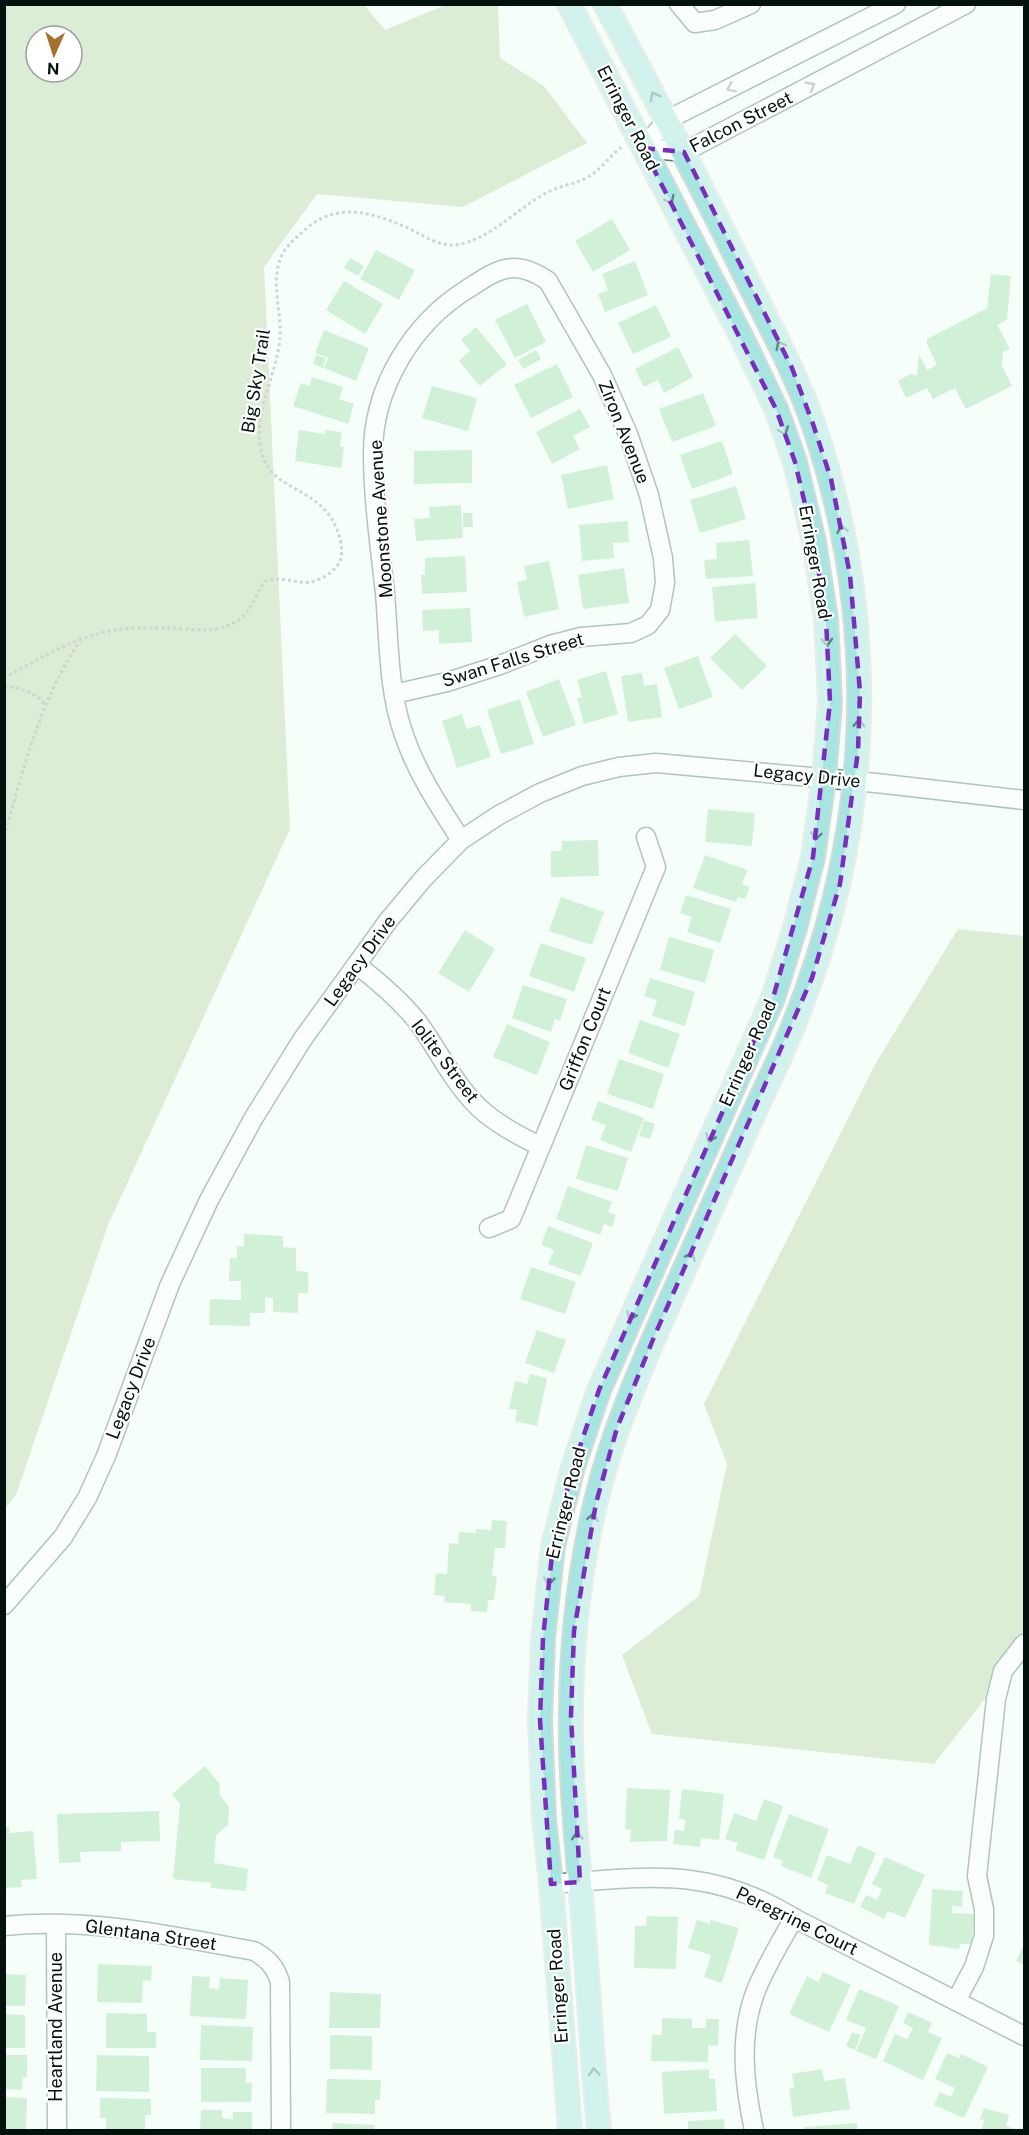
<svg xmlns="http://www.w3.org/2000/svg" width="1029" height="2135" viewBox="0 0 1029 2135" font-family="'Public Sans',sans-serif">
<style>
.green{fill:#bfd8a6;fill-rule:evenodd}
.building{fill:#a3e3ae}
.lines{fill:none;stroke-linecap:round;stroke-linejoin:round}
.minor-casing{stroke:#5b8072;stroke-width:21}
.major-casing{stroke:#d7d9d8;stroke-width:26}
.path{stroke:#9ca6a2;stroke-width:3;stroke-dasharray:3 3;stroke-linecap:butt}
.minor{stroke:#fff;stroke-width:18}
.major{stroke:#a7e5e0;stroke-width:22}
.oneway{stroke:#9ba09e}
.oneway2{stroke:#5e8681}
.marked{fill:none;stroke:#7b2cbf;stroke-width:4.5;stroke-dasharray:12 8;stroke-linejoin:round}
.labels{text-anchor:middle;stroke-width:4.5;stroke-linejoin:round;paint-order:stroke}
.street-label{font-size:18px;fill:#04120d;stroke:#fff}
</style>
<rect width="100%" height="100%" fill="#f6fefa"/>
<g class="green">
<path d="M5,4L364,5L385,30L446,5H498L500,58L544,86L587,143L463,207L317,194L264,267L290,829L108,1225L16,1495L5,1508ZM36,36H72V72H36Z"/>
<path d="M958,929L1024,936V1649L934,1764L652,1734L622,1655L699,1596L727,1464L704,1404L877,1061Z"/>
</g>
<g class="building">
<path d="M612,219L630,250L593,272L575,241Z"/>
<path d="M376,250L415,270L399,300L360,279Z"/>
<path d="M350,258L364,266L358,276L344,268Z"/>
<path d="M635,261L648,295L605,312L598,294L608,290L602,274Z"/>
<path d="M991,274L1011,276L1007,320L997,325L1010,349L1003,352L1002,366L1012,386L966,409L955,388L933,399L927,388L906,398L898,381L910,374L917,375L919,354L927,370L937,365L927,344V339L987,308Z"/>
<path d="M344,281L383,304L365,334L326,310Z"/>
<path d="M527,304L546,342L515,358L495,320Z"/>
<path d="M656,305L671,337L633,354L618,323Z"/>
<path d="M476,327L507,364L480,386L459,361L470,351L461,340Z"/>
<path d="M324,330L369,348L356,381L324,368L328,358L332,359L315,353Z"/>
<path d="M678,347L693,377L664,393L658,380L644,387L635,369Z"/>
<path d="M536,350L541,359L523,369L518,360Z"/>
<path d="M316,355L326,358L323,368L313,364Z"/>
<path d="M557,364L573,397L531,418L514,385Z"/>
<path d="M312,377L343,387L339,399L354,404L348,424L293,406L301,383L309,386Z"/>
<path d="M432,386L477,398L468,431L422,418Z"/>
<path d="M703,393L716,426L672,442L659,409Z"/>
<path d="M580,409L590,427L573,436L580,449L552,464L536,432Z"/>
<path d="M299,430L325,434V430L342,432L340,447H344L341,468L295,461Z"/>
<path d="M722,441L733,474L692,489L680,455Z"/>
<path d="M472,450V483L414,484V451Z"/>
<path d="M607,465L614,499L568,509L561,475Z"/>
<path d="M736,486L746,519L700,533L690,500Z"/>
<path d="M461,505L463,538L416,541L414,519L430,518L429,507Z"/>
<path d="M463,513H472L473,527H463Z"/>
<path d="M628,521L629,542L613,543L614,558L582,561L579,525Z"/>
<path d="M749,540L753,576L706,579L704,560L717,559L716,543Z"/>
<path d="M465,556L467,592L422,594L421,575H425V558Z"/>
<path d="M549,561L559,609L524,617L517,582L527,580L524,566Z"/>
<path d="M624,568L629,603L583,609L578,575Z"/>
<path d="M755,583L758,618L715,622L712,587Z"/>
<path d="M470,608L472,642L439,644V630L423,631L422,610Z"/>
<path d="M735,634L767,666L742,690L710,658Z"/>
<path d="M698,656L713,697L679,709L664,668Z"/>
<path d="M606,671L618,714L584,724L577,698L582,697L577,680Z"/>
<path d="M642,673L644,686L657,684L662,717L628,722L621,676Z"/>
<path d="M559,679L576,725L543,737L526,692Z"/>
<path d="M520,699L534,744L501,754L487,710Z"/>
<path d="M462,714L466,729L480,725L491,757L457,768L442,721Z"/>
<path d="M708,809L755,813L752,846L705,842Z"/>
<path d="M598,840L599,876L551,877V851H562V841Z"/>
<path d="M705,855L748,870L742,884L750,887L745,899L738,897L736,902L693,888Z"/>
<path d="M686,895L731,909L720,943L687,932L692,917L680,913Z"/>
<path d="M561,897L604,912L592,945L549,931Z"/>
<path d="M465,930L495,949L469,992L438,973Z"/>
<path d="M669,937L714,950L705,983L660,970Z"/>
<path d="M541,943L586,958L574,992L529,976Z"/>
<path d="M650,978L695,992L685,1026L652,1016L657,1000L644,996Z"/>
<path d="M523,985L567,999L560,1021L555,1019L551,1032L512,1018Z"/>
<path d="M640,1020L680,1034L668,1068L628,1053Z"/>
<path d="M507,1024L550,1042L537,1075L493,1057Z"/>
<path d="M619,1059L664,1074L653,1109L607,1094Z"/>
<path d="M598,1101L644,1118L631,1152L600,1140L606,1125L591,1120Z"/>
<path d="M644,1120L655,1124L650,1139L639,1136Z"/>
<path d="M586,1145L628,1158L618,1191L576,1179Z"/>
<path d="M568,1186L612,1202L608,1212L616,1215L612,1227L604,1224L600,1235L556,1219Z"/>
<path d="M548,1226L593,1243L581,1276L548,1264L554,1250L541,1245Z"/>
<path d="M244,1234L283,1236V1247L296,1248V1271L308,1272V1293H298V1313L273,1312V1298L265,1297V1313H250V1326L209,1325L210,1299L241,1300V1281H229L230,1258H237V1246L244,1247Z"/>
<path d="M531,1267L576,1282L565,1314L520,1299Z"/>
<path d="M537,1330L566,1340L554,1373L525,1363Z"/>
<path d="M530,1374L547,1378L537,1426L515,1421L517,1410L509,1409L515,1381L527,1384Z"/>
<path d="M492,1520L507,1521L505,1548H495L492,1576L497,1577L494,1600H488L487,1612L471,1611V1604L444,1602L445,1596L434,1595L436,1573L447,1574L449,1543L458,1544L459,1532L476,1533V1529L491,1530Z"/>
<path d="M205,1766L220,1784L219,1794L229,1807L228,1825L216,1835L214,1863L248,1869L246,1891L211,1888V1883L173,1879L180,1804L172,1794Z"/>
<path d="M627,1788L670,1790L667,1841L630,1842L631,1830L625,1829Z"/>
<path d="M682,1789L724,1794L719,1840L701,1838L700,1847L673,1844L675,1830L684,1831L685,1820L679,1819Z"/>
<path d="M764,1799L783,1806L764,1860L735,1850L738,1843L725,1839L734,1813L756,1821Z"/>
<path d="M159,1811L160,1841L121,1842V1851L80,1852L81,1862L59,1863L57,1814Z"/>
<path d="M789,1814L829,1829L811,1878L781,1866L783,1861L773,1857Z"/>
<path d="M4,1827H9L10,1833L33,1831L37,1879L21,1880L22,1887L4,1888Z"/>
<path d="M858,1845L876,1853L854,1904L825,1893L828,1885L817,1880L827,1855L850,1864Z"/>
<path d="M885,1857L925,1875L905,1918L888,1911L884,1919L860,1907L866,1895L877,1900L882,1889L872,1884Z"/>
<path d="M932,1889L963,1891L962,1907L952,1906V1913L974,1914L972,1944H960L959,1949L929,1945Z"/>
<path d="M647,1916L678,1917L676,1969L634,1968L635,1926H646Z"/>
<path d="M697,1920L710,1924L711,1920L739,1928L722,1983L704,1977L711,1955L688,1948Z"/>
<path d="M1024,1945V1965L1016,1961Z"/>
<path d="M98,1964L152,1966L151,1981L143,1980L142,2003L97,2002Z"/>
<path d="M823,1972L851,1985L829,2032L789,2014L807,1976L818,1982Z"/>
<path d="M4,1974L26,1975L25,2006H4Z"/>
<path d="M192,1976L210,1977L209,1988L219,1989L220,1978L248,1980L246,2019L190,2016Z"/>
<path d="M859,1989L899,2006L876,2059L856,2051L866,2028L846,2020Z"/>
<path d="M330,1992L381,1994L380,2028H329Z"/>
<path d="M908,2012L932,2023L928,2032L942,2038L923,2080L883,2061L895,2034L907,2039L913,2028L903,2023Z"/>
<path d="M106,2013L147,2014V2032H156V2048H106Z"/>
<path d="M4,2014L25,2015V2048H4Z"/>
<path d="M662,2018L692,2019V2028H706V2019H719L718,2046L708,2045V2062L651,2061L652,2035H662Z"/>
<path d="M201,2025L253,2027L252,2061L200,2060Z"/>
<path d="M852,2032L861,2035L855,2050L846,2046Z"/>
<path d="M330,2035L372,2036V2070L330,2069Z"/>
<path d="M947,2053L959,2058L961,2054L988,2067L964,2118L934,2105L940,2092L951,2097L955,2088L935,2079Z"/>
<path d="M4,2055H27V2077H23L22,2090L4,2089Z"/>
<path d="M97,2055L149,2056V2092L96,2091Z"/>
<path d="M201,2068H246V2083H252L251,2102H201Z"/>
<path d="M709,2069V2079H715L717,2111L664,2114L662,2072Z"/>
<path d="M822,2069L824,2081L845,2078L850,2109L793,2117L789,2088H794L792,2074Z"/>
<path d="M327,2079L381,2080L380,2100H375V2114L326,2113Z"/>
<path d="M4,2097L27,2098L26,2130H4Z"/>
<path d="M100,2098L151,2099V2115H145V2130H106V2118H100Z"/>
<path d="M984,2108L1009,2115L1006,2126L1018,2130H982L984,2120L980,2119Z"/>
<path d="M201,2110H222V2118L233,2119V2112H252V2130H200Z"/>
<path d="M724,2119L725,2130H688V2121Z"/>
<path d="M333,2123L375,2125L374,2130H332Z"/>
<path d="M857,2123V2130H805V2127Z"/>
</g>
<g class="lines">
<g class="minor-casing">
<g id="minor">
<path d="M679,4L695,23L715,20L751,4"/>
<path d="M643,148L684,152L966,4"/>
<path d="M643,148L667,120L896,4"/>
<path d="M394,694L447,682L500,665L550,645L581,637L631,633L648,625L660,610L665,583L663,558L649,495L628,434L602,375L548,281C513,257 497,270 466,290C412,324 373,388 373,453C373,499 380,547 385,593C389,639 388,689 403,732C416,772 439,806 461,840"/>
<path d="M357,965C379,982 400,1000 417,1021C440,1052 456,1089 485,1113C502,1127 521,1137 540,1146"/>
<path d="M489,1228L511,1219L656,867L646,837"/>
<path d="M4,1605L63,1537L87,1498L106,1456L170,1284L209,1200L253,1119L302,1040L388,921L423,879L461,840L499,815L540,793L582,776L619,767L656,763L876,783L1024,800"/>
<path d="M551,1884C646,1877 709,1865 794,1918L1024,2036"/>
<path d="M56,1924L57,2130"/>
<path d="M4,1926C88,1917 172,1936 254,1951C268,1959 275,1966 280,1982L281,2130"/>
<path d="M956,2001L974,1967L984,1936V1909L977,1876L996,1699L1003,1671L1024,1644"/>
<path d="M754,2130C744,2084 738,2034 757,1988C767,1964 781,1941 794,1918"/>
</g>
</g>
<g class="major-casing">
<g id="major">
<path d="M569,4L742,338L776,409L795,462L814,542L826,619L830,702L824,778L813,857L795,928L773,998L599,1390L573,1467L553,1546L543,1638L540,1720L544,1819L551,1884L570,2130"/>
<path d="M599,2130C592,2056 588,1981 582,1907C577,1844 570,1780 571,1717C571,1646 579,1574 595,1505C611,1436 640,1370 668,1306C697,1241 726,1176 755,1111C767,1084 781,1057 792,1029C872,834 882,627 814,426C796,373 769,324 744,273C700,183 653,94 605,4"/>
</g>
</g>
<g class="path">
<path d="M4,678C37,660 73,638 109,631C129,627 149,628 169,628C193,629 219,635 240,619C253,609 256,593 265,581C270,580 275,579 279,579C289,579 300,584 310,582C322,580 338,570 341,558C343,547 340,537 336,527C319,489 279,491 265,462C247,425 277,376 280,338C282,311 269,279 283,253C289,243 299,235 308,227C339,202 373,213 406,227C423,235 441,249 461,244C495,236 519,206 550,191C562,185 576,184 588,177C601,170 610,155 622,147"/>
<path d="M4,686C22,689 35,691 46,706"/>
<path d="M4,837C23,769 40,700 80,641"/>
</g>
<use href="#minor" class="minor"/>
<use href="#major" class="major"/>
</g>
<defs><path id="oneway-chevron" d="M-2-3.5L2.5 0L-2 3.5" fill="none" stroke-width="1.6" stroke-linecap="round" stroke-linejoin="round" transform="scale(1.5)"/></defs>
<g class="oneway">
<use href="#oneway-chevron" transform="translate(811 86) rotate(-28)"/>
<use href="#oneway-chevron" transform="translate(731 88) rotate(153)"/>
</g>
<g class="oneway2">
<use href="#oneway-chevron" transform="translate(654 96) rotate(-118)"/>
<use href="#oneway-chevron" transform="translate(670 200) rotate(63)"/>
<use href="#oneway-chevron" transform="translate(780 345) rotate(-117)"/>
<use href="#oneway-chevron" transform="translate(784 431) rotate(70)"/>
<use href="#oneway-chevron" transform="translate(842 529) rotate(-102)"/>
<use href="#oneway-chevron" transform="translate(827 642) rotate(87)"/>
<use href="#oneway-chevron" transform="translate(859 723) rotate(-88)"/>
<use href="#oneway-chevron" transform="translate(816 836) rotate(98)"/>
<use href="#oneway-chevron" transform="translate(710 1138) rotate(114)"/>
<use href="#oneway-chevron" transform="translate(691 1256) rotate(-66)"/>
<use href="#oneway-chevron" transform="translate(631 1316) rotate(114)"/>
<use href="#oneway-chevron" transform="translate(593 1517) rotate(-79)"/>
<use href="#oneway-chevron" transform="translate(549 1581) rotate(96)"/>
<use href="#oneway-chevron" transform="translate(577 1836) rotate(-94)"/>
<use href="#oneway-chevron" transform="translate(594 2072) rotate(-94)"/>
</g>
<path d="M0 0H1029V2135H0ZM643,148L684,152L792,368L813,424L831,479L850,575L860,692L858,751L840,884L812,978L654,1337L617,1428L596,1503L574,1631L571,1716L580,1882L551,1884L540,1720L543,1638L553,1546L573,1467L599,1390L773,998L813,857L830,702L826,619L814,542L795,462L776,409Z" fill="#f6fefa" fill-opacity=".55" fill-rule="evenodd"/>
<path class="marked" d="M643,148L684,152L792,368L813,424L831,479L850,575L860,692L858,751L840,884L812,978L654,1337L617,1428L596,1503L574,1631L571,1716L580,1882L551,1884L540,1720L543,1638L553,1546L573,1467L599,1390L773,998L813,857L830,702L826,619L814,542L795,462L776,409Z"/>
<g class="labels">
<g class="street-label">
<text transform="translate(628 118) rotate(63)" y="6">Erringer Road</text>
<text transform="translate(741 122) rotate(-27)" y="6">Falcon Street</text>
<text transform="translate(256 381) rotate(-81)" y="6">Big Sky Trail</text>
<text transform="translate(624 432) rotate(68)" y="6">Ziron Avenue</text>
<text transform="translate(381 519) rotate(-94)" y="6">Moonstone Avenue</text>
<text transform="translate(815 562) rotate(80)" y="6">Erringer Road</text>
<text transform="translate(513 660) rotate(-17)" y="6">Swan Falls Street</text>
<text transform="translate(807 776) rotate(6)" y="6">Legacy Drive</text>
<text transform="translate(360 961) rotate(-54)" y="6">Legacy Drive</text>
<text transform="translate(585 1039) rotate(-68)" y="6">Griffon Court</text>
<text transform="translate(748 1053) rotate(-66)" y="6">Erringer Road</text>
<text transform="translate(445 1061) rotate(53)" y="6">Iolite Street</text>
<text transform="translate(131 1388) rotate(-69)" y="6">Legacy Drive</text>
<text transform="translate(566 1503) rotate(-76)" y="6">Erringer Road</text>
<text transform="translate(797 1921) rotate(26)" y="6">Peregrine Court</text>
<text transform="translate(151 1935) rotate(8)" y="6">Glentana Street</text>
<text transform="translate(558 1986) rotate(-94)" y="6">Erringer Road</text>
<text transform="translate(56 2027) rotate(-90)" y="6">Heartland Avenue</text>
</g>
</g>
<rect width="1029" height="2135" fill="none" stroke="#04120d" stroke-width="12"/>
<g transform="translate(54 54) rotate(183)"><circle r="28" fill="#ffffff" stroke="#9ba09e" stroke-width="1.5"/>
<path d="M0-4.5L10 22L0 15L-10 22Z" fill="#a6712a"/>
<text y="-9" font-size="16" font-weight="bold" text-anchor="middle" fill="#04120d">N</text>
</g>
</svg>
